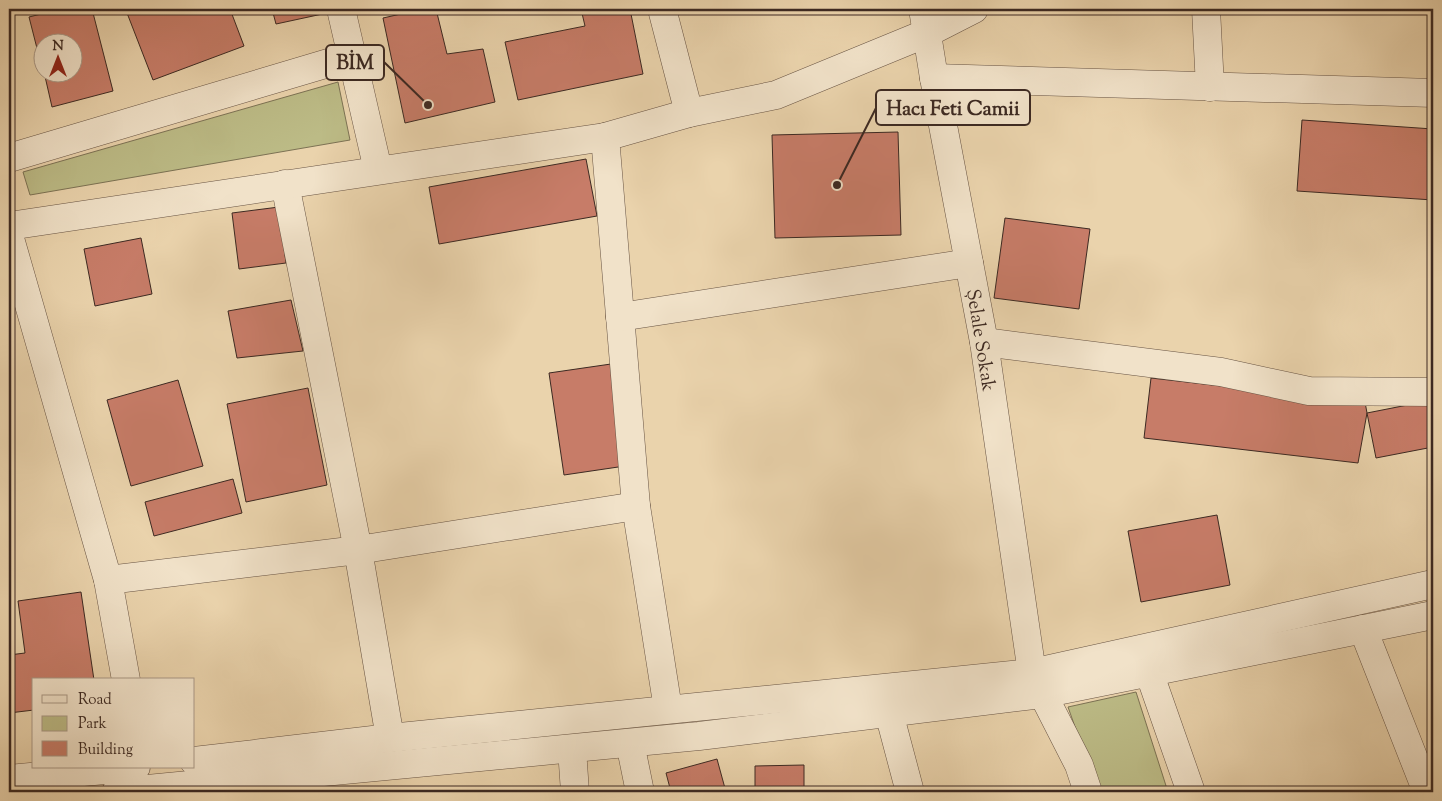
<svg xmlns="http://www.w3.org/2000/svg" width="1442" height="801" viewBox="0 0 1442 801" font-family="'Sorts Mill Goudy',serif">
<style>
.green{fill:#bcbb86;stroke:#7c7254}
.building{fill:#c77c68;stroke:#3c2922}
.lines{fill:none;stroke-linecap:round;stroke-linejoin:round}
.minor-casing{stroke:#685444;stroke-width:29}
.tertiary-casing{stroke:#685444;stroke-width:29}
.minor{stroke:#f1e2c9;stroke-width:28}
.tertiary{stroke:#f1e2c9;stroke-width:28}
.labels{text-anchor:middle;stroke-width:4;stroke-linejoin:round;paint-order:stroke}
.street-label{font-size:19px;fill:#3c2922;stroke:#f1e2c9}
.leader{fill:none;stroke:#3c2922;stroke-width:2}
.callout-dot{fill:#3c2922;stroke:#f1e2c9;stroke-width:2}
.callout{fill:#f1e2c9;stroke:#3c2922;stroke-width:2}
.callout-label{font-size:20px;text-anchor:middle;font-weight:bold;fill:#3c2922}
</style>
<rect width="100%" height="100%" fill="#ead3ac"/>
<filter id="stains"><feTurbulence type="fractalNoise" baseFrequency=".004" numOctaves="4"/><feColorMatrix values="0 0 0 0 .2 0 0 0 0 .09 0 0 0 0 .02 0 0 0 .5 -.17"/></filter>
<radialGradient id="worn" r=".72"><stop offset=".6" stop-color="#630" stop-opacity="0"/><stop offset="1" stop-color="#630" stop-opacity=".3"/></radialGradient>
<g class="green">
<path d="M338,82L350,140L30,195L23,172Z"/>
<path d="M1136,692L1168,792H1098L1068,707Z"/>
</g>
<g class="building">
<path d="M61,9H92L113,91L52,107L44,72H72V42H42V68L29,17Z"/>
<path d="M138,9H230L244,46L153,80L127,13Z"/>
<path d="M272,9H326L327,13L276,24Z"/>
<path d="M423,9H436L447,54L483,49L495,102L405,123L383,18Z"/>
<path d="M581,9H630L643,74L518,100L505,42L585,26Z"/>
<path d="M1302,120L1433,129V200L1297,191Z"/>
<path d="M898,132L901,235L775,238L772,135Z"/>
<path d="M586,159L597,216L439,244L429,187Z"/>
<path d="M279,207L286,263L239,269L232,213Z"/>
<path d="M1005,218L1090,229L1079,309L994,298Z"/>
<path d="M141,238L152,294L95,306L84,249Z"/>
<path d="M291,300L303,351L237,358L228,311Z"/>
<path d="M611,364L625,466L564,475L549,373Z"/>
<path d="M1151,378L1365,402L1367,413L1358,463L1144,438Z"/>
<path d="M178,380L203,466L131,486L107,400Z"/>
<path d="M308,388L327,485L246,502L227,404Z"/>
<path d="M1433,400V447L1376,458L1367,413Z"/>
<path d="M233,479L242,513L154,536L145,502Z"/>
<path d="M1217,515L1230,585L1141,602L1128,531Z"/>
<path d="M81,592L94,680H34V710L9,713V655L25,653L18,601Z"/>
<path d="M717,759L726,792H671L666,773Z"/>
<path d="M804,765V792H755V766Z"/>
</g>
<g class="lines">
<g class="minor-casing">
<g id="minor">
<path d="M341,9L378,170"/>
<path d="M662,9L689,113"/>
<path d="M923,9L934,78L984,342L1032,673L1079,765L1088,792"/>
<path d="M1206,9L1210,87"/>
<path d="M934,78L1433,93"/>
<path d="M605,137L636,506L668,709"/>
<path d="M9,158L352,56"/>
<path d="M285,184L358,550L390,738"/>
<path d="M9,226L605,137L689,113L776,95L927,33L974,9"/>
<path d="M9,235L108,580L126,680"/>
<path d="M620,317L969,263"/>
<path d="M984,342L1221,372L1309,391L1433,392"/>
<path d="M108,580L358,550L636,506"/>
<path d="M1363,629L1427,792"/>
<path d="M1149,672L1191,792"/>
<path d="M889,713L910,792"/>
<path d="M630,743L640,792"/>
<path d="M572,749L575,792"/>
</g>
</g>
<g class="tertiary-casing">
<g id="tertiary">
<path d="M194,761L390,738L1032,673L1433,584"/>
<path d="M9,779L136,767"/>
<path d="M116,792L699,736L1042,694L1433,615"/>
</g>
</g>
<use href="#minor" class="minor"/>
<use href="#tertiary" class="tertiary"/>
</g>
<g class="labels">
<g class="street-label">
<text transform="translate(982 340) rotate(81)" y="7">Şelale Sokak</text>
</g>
</g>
<path class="leader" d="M428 105L384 62M837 185L876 108"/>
<g class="callout-dot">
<circle cx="428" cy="105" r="5"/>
<circle cx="837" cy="185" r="5"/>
</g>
<g class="callout">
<rect x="326" y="45" width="58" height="35" rx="5"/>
<rect x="876" y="90" width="154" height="35" rx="5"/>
</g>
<g class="callout-label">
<text x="355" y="69">BİM</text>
<text x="953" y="115">Hacı Feti Camii</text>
</g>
<rect width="1442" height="801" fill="none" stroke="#ead3ac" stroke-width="30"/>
<rect x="10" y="10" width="1422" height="781" fill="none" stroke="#3c2922" stroke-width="2.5"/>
<rect x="15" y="15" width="1412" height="771" fill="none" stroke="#3c2922"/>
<rect x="32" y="678" width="162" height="90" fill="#f1e2c9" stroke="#a99886"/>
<rect x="42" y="695" width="25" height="8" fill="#f1e2c9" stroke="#a99886"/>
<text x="78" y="704" font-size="15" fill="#3c2922">Road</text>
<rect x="42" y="716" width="25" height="15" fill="#bcbb86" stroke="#a99886"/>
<text x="78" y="728" font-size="15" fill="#3c2922">Park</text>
<rect x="42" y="741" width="25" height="15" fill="#c77c68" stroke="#a99886"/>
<text x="78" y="754" font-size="15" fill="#3c2922">Building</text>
<g transform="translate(58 58)"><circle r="24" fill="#f1e2c9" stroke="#a99886"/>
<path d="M0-4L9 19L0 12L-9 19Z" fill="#8f2418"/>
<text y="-8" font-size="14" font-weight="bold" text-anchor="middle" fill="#3c2922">N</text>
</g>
<rect width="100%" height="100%" filter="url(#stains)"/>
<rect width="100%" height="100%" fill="url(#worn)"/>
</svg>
